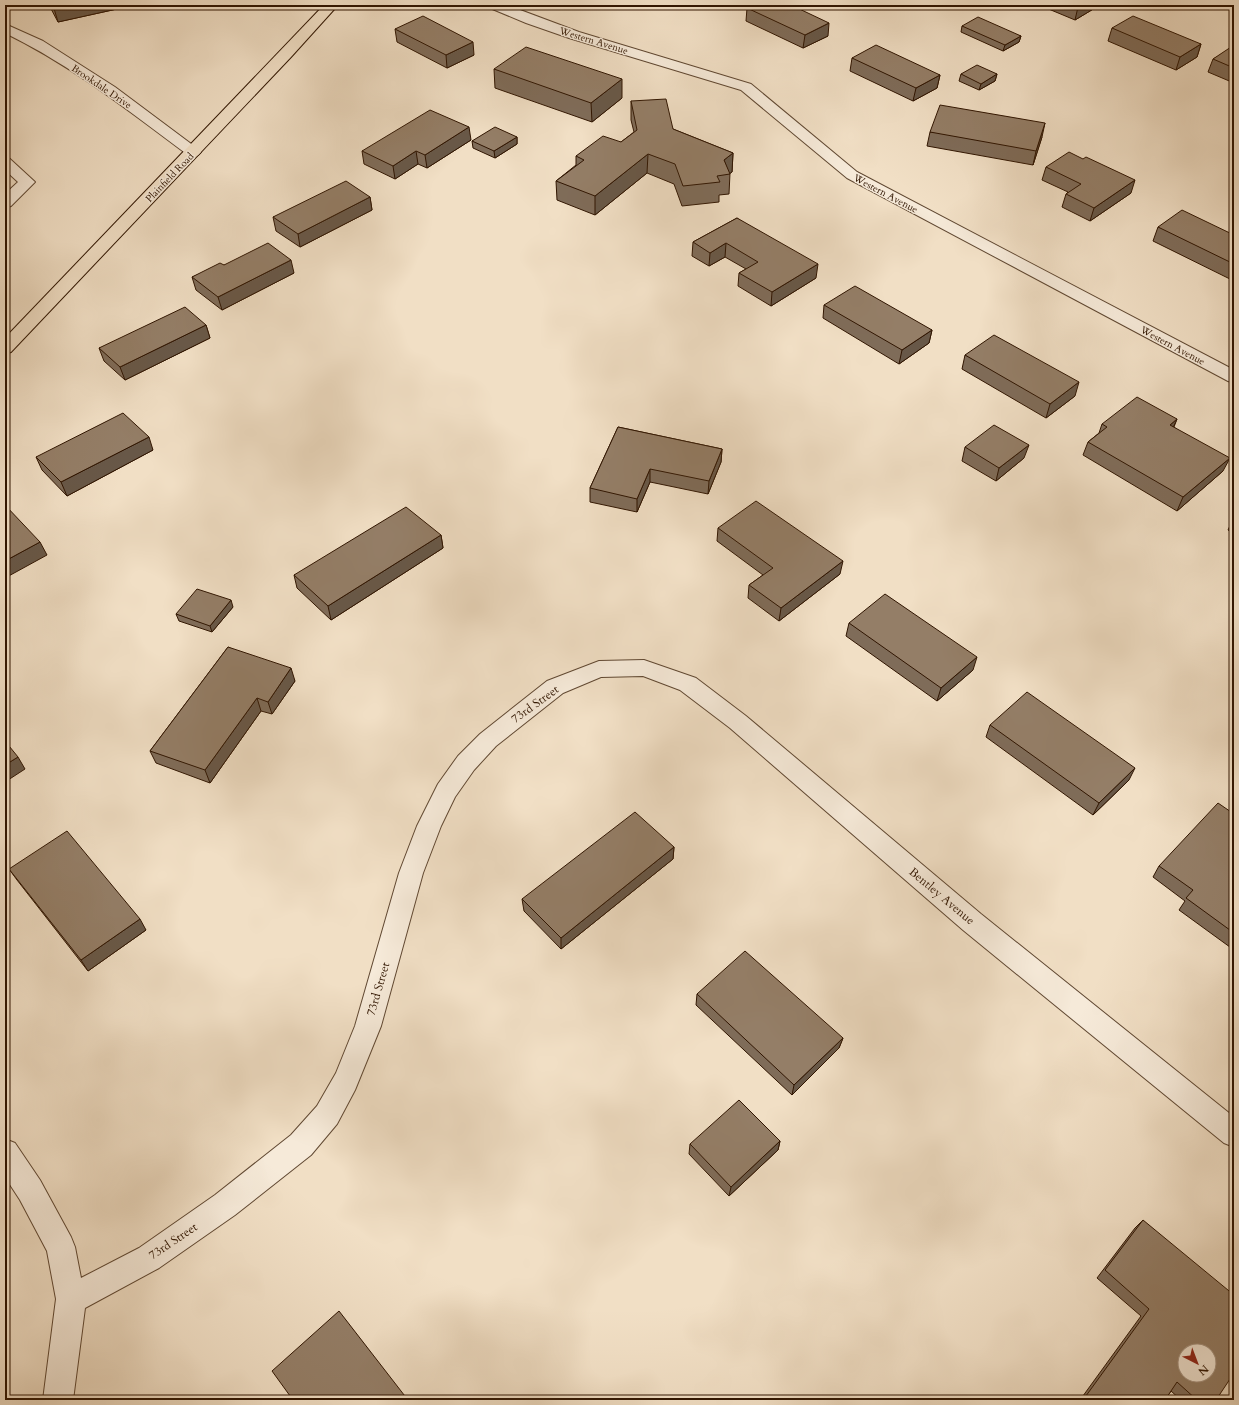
<svg xmlns="http://www.w3.org/2000/svg" width="1239" height="1405" viewBox="0 0 1239 1405" font-family="Cardo,serif">
<style>
.lines{fill:none;stroke-linecap:round;stroke-linejoin:round}
.minor-casing{stroke:#604832;stroke-width:2}
.major-casing{stroke:#301501;stroke-width:2}
.minor{fill:#f6ead9;fill-rule:evenodd}
.major{fill:#f1dfc5;fill-rule:evenodd}
.wall{fill:#7f6c59;stroke:#301501}
.shaded-wall{fill:#685848;stroke:#301501}
.building{fill:#947e67;stroke:#301501;fill-rule:evenodd}
.labels{text-anchor:middle;stroke-width:3;stroke-linejoin:round;paint-order:stroke}
.far-street-label{font-size:10px;fill:#301501;stroke:#f6ead9}
.street-label{font-size:12px;fill:#301501;stroke:#f6ead9}
</style>
<rect width="100%" height="100%" fill="#f1dfc5"/>
<filter id="stains"><feTurbulence type="fractalNoise" baseFrequency=".005" numOctaves="4"/><feColorMatrix values="0 0 0 0 .2 0 0 0 0 .09 0 0 0 0 .02 0 0 0 .5 -.17"/></filter>
<radialGradient id="worn" r=".72"><stop offset=".6" stop-color="#630" stop-opacity="0"/><stop offset="1" stop-color="#630" stop-opacity=".3"/></radialGradient>
<g class="lines">
<g class="minor-casing">
<g id="minor">
<path d="M488,5H507L579,32L751,84L857,172L1234,370V383L1228,381L847,178L741,90L569,38L526,23L490,8Z"/>
<path d="M5,24L43,41L115,87L198,149L201,152L198,155L193,157L188,155C129,111 71,65 5,33Z"/>
<path d="M5,157L10,159L35,182L11,206L5,208V194L18,182L5,170Z"/>
<path d="M644,660L696,678L746,716L981,914L1234,1117V1147L1224,1143L963,930L730,728L680,690L643,676L601,677L563,693L496,746L474,770L455,797L441,826L423,873L381,1026L355,1090L337,1124L311,1155L235,1215L159,1268L85,1308L73,1400H43L56,1299L47,1251L20,1200L5,1177V1139L15,1143L40,1180L71,1237L75,1247L81,1278L139,1248L215,1195L291,1135L317,1106L336,1073L355,1026L399,873L417,826L438,784L458,756L480,734L547,681L599,661Z"/>
</g>
</g>
<g class="major-casing">
<path id="major" d="M324,5H338L291,57L11,352L5,354V338Z"/>
</g>
<use href="#minor" class="minor"/>
<use href="#major" class="major"/>
</g>
<g class="wall">
<path d="M49,5H135L58,22Z"/>
<path d="M685,5H703L694,9Z"/>
<path d="M1039,5H1096L1095,8L1075,20Z"/>
<path d="M747,8L828,36L803,48L746,21Z"/>
<path d="M962,26L1021,36L1019,42L1003,51L961,32Z"/>
<path d="M1112,28L1201,44L1197,57L1176,70L1108,41Z"/>
<path d="M395,29L474,55L447,68L397,42Z"/>
<path d="M1234,48V83L1208,72L1213,59Z"/>
<path d="M852,58L940,75L937,88L913,101L850,71Z"/>
<path d="M494,69L622,98L592,122L495,88Z"/>
<path d="M961,74H997L995,81L979,90L959,81Z"/>
<path d="M631,101L673,129L733,153L732,172L730,173L729,194L719,195V202L682,206L674,184L647,173L595,215L557,200L556,181L576,165V156L621,142L634,132L631,120Z"/>
<path d="M930,132L1042,137L1033,165L927,146Z"/>
<path d="M517,137V144L495,158L473,148L472,141Z"/>
<path d="M471,140L427,168L418,164L395,179L364,164L362,151Z"/>
<path d="M1046,167L1131,193L1090,221L1062,207L1066,194L1068,192L1042,180Z"/>
<path d="M370,197L372,210L300,247L276,231L273,217Z"/>
<path d="M737,218L816,278L771,306L738,286L739,273L746,269L725,257L709,266L692,256L693,242Z"/>
<path d="M1158,227L1234,235V281L1153,241Z"/>
<path d="M224,265L294,273L222,310L196,290L192,277Z"/>
<path d="M824,305L932,330L929,343L899,364L823,318Z"/>
<path d="M206,325L210,338L125,380L104,361L99,348Z"/>
<path d="M965,355L1075,396L1046,418L962,369Z"/>
<path d="M1177,419L1174,427L1223,471L1177,511L1083,455L1088,442L1099,433L1102,424Z"/>
<path d="M618,427L722,449L721,462L708,494L650,482L637,512L590,502V488Z"/>
<path d="M965,447L1024,458L996,481L962,461Z"/>
<path d="M153,450L67,496L42,470L36,457Z"/>
<path d="M1234,517V534L1228,530Z"/>
<path d="M718,528L840,574L779,621L748,598L749,585L763,575L717,541Z"/>
<path d="M441,535L443,548L331,620L297,588L294,575Z"/>
<path d="M233,607L212,632L179,621L176,614Z"/>
<path d="M849,623L973,670L937,701L846,636Z"/>
<path d="M228,647L295,681L272,714L261,711L210,783L156,763L150,751Z"/>
<path d="M990,725L1129,780L1093,815L986,737Z"/>
<path d="M1234,814V950L1179,910L1185,901L1153,877L1159,866Z"/>
<path d="M674,847L673,859L561,949L524,911L522,899Z"/>
<path d="M9,869L146,930L88,971L17,880Z"/>
<path d="M697,994L843,1038L839,1048L792,1095L696,1005Z"/>
<path d="M780,1141L778,1150L729,1196L689,1154L690,1144Z"/>
<path d="M1143,1220L1216,1400H1181L1171,1391L1165,1400H1080L1141,1316L1097,1278L1135,1228Z"/>
</g>
<g class="shaded-wall">
<path d="M53,5H135L58,22Z"/>
<path d="M694,5H703L694,9Z"/>
<path d="M1082,5H1096L1095,8L1075,20L1078,7Z"/>
<path d="M829,23L828,36L803,48L805,35Z"/>
<path d="M1021,36L1019,42L1003,51L1005,45Z"/>
<path d="M473,42L474,55L447,68L446,55Z"/>
<path d="M1201,44L1197,57L1176,70L1180,57Z"/>
<path d="M997,74L995,81L979,90L981,84Z"/>
<path d="M940,75L937,88L913,101L916,88Z"/>
<path d="M622,79V98L592,122L591,103Z"/>
<path d="M1045,123L1042,137L1033,165L1036,151Z"/>
<path d="M469,127L471,140L427,168L425,155Z"/>
<path d="M517,137V144L495,158L494,151Z"/>
<path d="M416,151L418,164L395,179L393,166Z"/>
<path d="M733,153L732,172L729,174L724,160Z"/>
<path d="M648,154L647,173L595,215V196Z"/>
<path d="M1135,180L1131,193L1090,221L1094,208Z"/>
<path d="M370,197L372,210L300,247L298,234Z"/>
<path d="M726,243L725,257L709,266L710,253Z"/>
<path d="M291,260L294,273L222,310L218,297Z"/>
<path d="M818,264L816,278L771,306L772,292Z"/>
<path d="M206,325L210,338L125,380L120,367Z"/>
<path d="M932,330L929,343L899,364L902,350Z"/>
<path d="M1079,382L1075,396L1046,418L1050,404Z"/>
<path d="M1177,419L1171,432L1170,425Z"/>
<path d="M149,437L153,450L67,496L61,482Z"/>
<path d="M1029,445L1024,458L996,481L999,468Z"/>
<path d="M722,449L721,462L708,494L709,481Z"/>
<path d="M1230,458L1223,471L1177,511L1183,497Z"/>
<path d="M650,469V482L637,512V499Z"/>
<path d="M441,535L443,548L331,620L328,606Z"/>
<path d="M40,542L47,555L5,578V561Z"/>
<path d="M843,561L840,574L779,621L781,608Z"/>
<path d="M231,600L233,607L212,632L210,626Z"/>
<path d="M977,657L973,670L937,701L941,688Z"/>
<path d="M291,668L295,681L272,714L268,702Z"/>
<path d="M257,698L261,711L210,783L205,770Z"/>
<path d="M18,757L25,769L5,782V765Z"/>
<path d="M1135,768L1129,780L1093,815L1099,803Z"/>
<path d="M674,847L673,859L561,949V938Z"/>
<path d="M140,919L146,930L88,971L81,960Z"/>
<path d="M843,1038L839,1048L792,1095L794,1085Z"/>
<path d="M780,1141L778,1150L729,1196L731,1187Z"/>
</g>
<g class="building">
<path d="M753,5H791L829,23L805,35L747,8Z"/>
<path d="M1073,5H1082L1078,7Z"/>
<path d="M423,16L473,42L446,55L395,29Z"/>
<path d="M1133,16L1201,44L1180,57L1112,28Z"/>
<path d="M978,17L1021,36L1005,45L962,26Z"/>
<path d="M876,45L940,75L916,88L852,58Z"/>
<path d="M526,47L622,79L591,103L494,69Z"/>
<path d="M1231,47L1234,48V68L1213,59Z"/>
<path d="M977,65L997,74L981,84L961,74Z"/>
<path d="M666,99L673,129L733,153L724,160L730,174L717,176L720,182L683,186L675,164L648,154L595,196L556,181L584,160L576,156L603,136L621,142L637,130L631,101Z"/>
<path d="M940,105L1045,123L1036,151L930,132Z"/>
<path d="M430,110L469,127L425,155L416,151L393,166L362,151Z"/>
<path d="M495,127L517,137L494,151L472,141Z"/>
<path d="M1069,152L1083,159L1086,157L1135,180L1094,208L1066,194L1081,184L1046,167Z"/>
<path d="M346,181L370,197L298,234L273,217Z"/>
<path d="M1182,210L1234,235V264L1158,227Z"/>
<path d="M737,218L818,264L772,292L739,273L758,262L726,243L710,253L693,242Z"/>
<path d="M268,243L291,260L218,297L192,277L220,263L224,265Z"/>
<path d="M855,286L932,330L902,350L824,305Z"/>
<path d="M185,307L206,325L120,367L99,348Z"/>
<path d="M994,335L1079,382L1050,404L965,355Z"/>
<path d="M1137,397L1177,419L1170,425L1230,458L1183,497L1088,442L1107,427L1102,424Z"/>
<path d="M123,413L149,437L61,482L36,457Z"/>
<path d="M994,425L1029,445L999,468L965,447Z"/>
<path d="M618,427L722,449L709,481L650,469L637,499L590,488Z"/>
<path d="M756,501L843,561L781,608L749,585L773,568L718,528Z"/>
<path d="M5,505L40,542L5,561Z"/>
<path d="M406,507L441,535L328,606L294,575Z"/>
<path d="M197,589L231,600L210,626L176,614Z"/>
<path d="M885,594L977,657L941,688L849,623Z"/>
<path d="M228,647L291,668L268,702L257,698L205,770L150,751Z"/>
<path d="M1027,692L1135,768L1099,803L990,725Z"/>
<path d="M5,741L18,757L5,765Z"/>
<path d="M1218,803L1234,814V933L1186,898L1193,890L1159,866Z"/>
<path d="M635,812L674,847L561,938L522,899Z"/>
<path d="M67,831L140,919L81,960L9,869Z"/>
<path d="M745,951L843,1038L794,1085L697,994Z"/>
<path d="M739,1100L780,1141L731,1187L690,1144Z"/>
<path d="M1143,1220L1234,1295V1373L1216,1400H1197L1177,1382L1165,1400H1083L1149,1309L1105,1270ZM1185,1351H1209V1375H1185Z"/>
<path d="M339,1311L408,1400H293L272,1371Z"/>
</g>
<g class="labels">
<g class="far-street-label">
<text transform="translate(594 40) rotate(17)" y="4">Western Avenue</text>
<text transform="translate(102 86) rotate(34)" y="4">Brookdale Drive</text>
<text transform="translate(169 177) rotate(-46)" y="4">Plainfield Road</text>
<text transform="translate(886 193) rotate(28)" y="4">Western Avenue</text>
<text transform="translate(1173 345) rotate(28)" y="4">Western Avenue</text>
</g>
<g class="street-label">
<text transform="translate(535 704) rotate(-36)" y="4">73rd Street</text>
<text transform="translate(942 896) rotate(40)" y="4">Bentley Avenue</text>
<text transform="translate(378 989) rotate(-74)" y="4">73rd Street</text>
<text transform="translate(173 1241) rotate(-34)" y="4">73rd Street</text>
</g>
</g>
<rect width="1239" height="1405" fill="none" stroke="#f1dfc5" stroke-width="20"/>
<rect x="6" y="6" width="1227" height="1393" fill="none" stroke="#301501" stroke-width="2"/>
<rect x="10" y="10" width="1219" height="1385" fill="none" stroke="#301501"/>
<g transform="translate(1197 1363) rotate(138)"><circle r="19" fill="#f6ead9" stroke="#a79583"/>
<path d="M0-3L7 15L0 10L-7 15Z" fill="#8f2418"/>
<text y="-6" font-size="11" font-weight="bold" text-anchor="middle" fill="#301501">N</text>
</g>
<rect width="100%" height="100%" filter="url(#stains)"/>
<rect width="100%" height="100%" fill="url(#worn)"/>
</svg>
